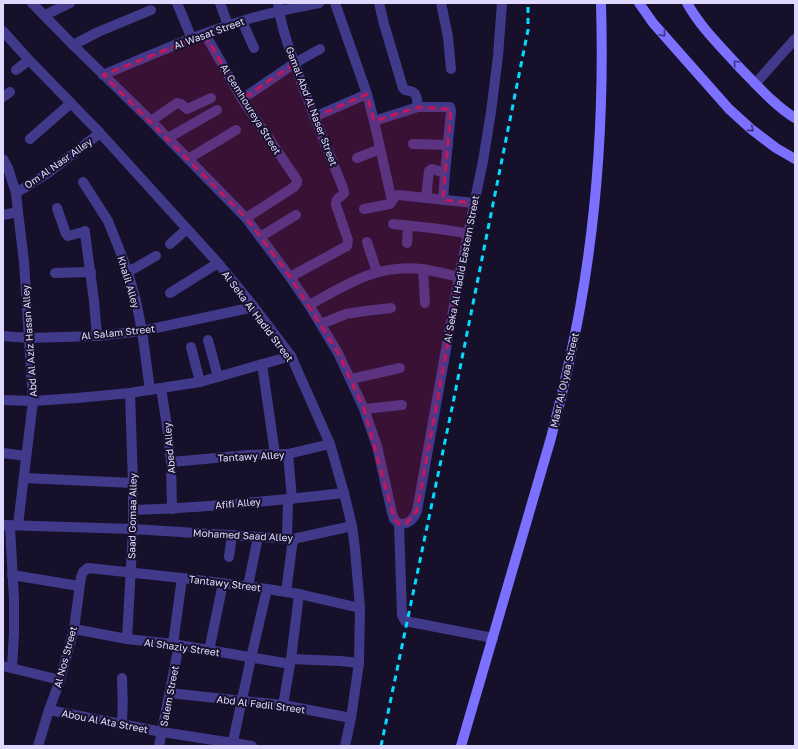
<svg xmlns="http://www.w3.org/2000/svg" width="798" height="749" viewBox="0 0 798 749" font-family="'Golos Text',sans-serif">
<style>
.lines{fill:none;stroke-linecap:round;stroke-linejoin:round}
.street{stroke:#413a8b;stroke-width:10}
.secondary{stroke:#7b70ff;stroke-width:10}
.rail{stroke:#05daff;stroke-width:3;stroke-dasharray:6 5;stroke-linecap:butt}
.oneway{stroke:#3e3680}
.marked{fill:#c2185b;fill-opacity:0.2;stroke:#c2185b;stroke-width:3;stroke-dasharray:8 5;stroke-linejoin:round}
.labels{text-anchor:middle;stroke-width:4;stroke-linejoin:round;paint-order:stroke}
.street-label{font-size:10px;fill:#e0d9ff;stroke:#16102b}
</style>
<rect width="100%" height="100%" fill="#16102b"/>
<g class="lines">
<g class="street">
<path d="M32,3L73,45L151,121L246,218L290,277L309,305L338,353L364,409L377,446L392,513L394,519L399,524"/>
<path d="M177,3L192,39"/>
<path d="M220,3L228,25"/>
<path d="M278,3C281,29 291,52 299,76C313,114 328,151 343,188L344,193C341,198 335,197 336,205L348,240L347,246L345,247L290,277"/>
<path d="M335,3L367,94L374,121L392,201"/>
<path d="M379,3L384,24L403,88L405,90C418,92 416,95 418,107"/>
<path d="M441,3L448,37L451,69"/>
<path d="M45,15L70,3"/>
<path d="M242,21L254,48"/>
<path d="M3,31L29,60L100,133L218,263L254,307L291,356L330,444L344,493L352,526L355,549L360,608L359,663L351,718L345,746"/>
<path d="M205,34L242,99L297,180V183L294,187L246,218"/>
<path d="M73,45L98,32L151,10"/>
<path d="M16,70L29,60"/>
<path d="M103,75C149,56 195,35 242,21C267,13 293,8 319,3"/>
<path d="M755,84L795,39"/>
<path d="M3,97L10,92"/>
<path d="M242,99L295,63L320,49"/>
<path d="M314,117L367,94"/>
<path d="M151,121L177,103L181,104L187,109L211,98"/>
<path d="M374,121L418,107H450L451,111L445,173L443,200"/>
<path d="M168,138L217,110"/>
<path d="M30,139L71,103"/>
<path d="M413,144L448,145"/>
<path d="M357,158L380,149"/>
<path d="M3,159L8,168L16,193L18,212L24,262L33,401L18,525"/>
<path d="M188,159L236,130"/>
<path d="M83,182L108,221L118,246L128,272L136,301L142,331L150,390"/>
<path d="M16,193L48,173L100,133"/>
<path d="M426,198L429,171L432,169L445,173"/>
<path d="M57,208L66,234L68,236L83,232L85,231V233L94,301L97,336"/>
<path d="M364,209L390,204C393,201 393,196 398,195L474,203"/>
<path d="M3,215L18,212"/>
<path d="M393,224C418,227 443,228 468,234"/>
<path d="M260,237L296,215"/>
<path d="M367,242L377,272"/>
<path d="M407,243L408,226"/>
<path d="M170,244L187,229"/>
<path d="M423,269L425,303"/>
<path d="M128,272L156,256"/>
<path d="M55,273L91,272"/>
<path d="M170,293L218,263"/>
<path d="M309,305C348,284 376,264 422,269C434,271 447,274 459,277"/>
<path d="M321,324L346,314L365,311L391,308"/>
<path d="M3,336L29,338L97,336L142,331L254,307"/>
<path d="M208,340L218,377"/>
<path d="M191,347L200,382"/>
<path d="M262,364L275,454"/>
<path d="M351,379L400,368"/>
<path d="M161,388L167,426L171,462L172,509"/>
<path d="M3,400L33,401L77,398L130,393L161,388L200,382L291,356"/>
<path d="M364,409L402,405"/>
<path d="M3,453L26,456"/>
<path d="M288,454L292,499"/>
<path d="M171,462L249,455L288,454L330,444"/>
<path d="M24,478L133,483"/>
<path d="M133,510C203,508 273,501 344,493"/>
<path d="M399,524C409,524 413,520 417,511L459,277L483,161L491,112L498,56L502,3"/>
<path d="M399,524L402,615L405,621L493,638"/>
<path d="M3,525L133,529L293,539L352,526"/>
<path d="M10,526L14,600V633L12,668"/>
<path d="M287,538L288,500"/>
<path d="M229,557L232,535"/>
<path d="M12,575L79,586"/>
<path d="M248,586L258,537"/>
<path d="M286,592L293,539"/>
<path d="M74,629L127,639L173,644L290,664"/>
<path d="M127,639L133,529V483L130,393"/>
<path d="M173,644L182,578"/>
<path d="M209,651L223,583"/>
<path d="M291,659L340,661L359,663"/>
<path d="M3,666L60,680"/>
<path d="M122,678C123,694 123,709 122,724"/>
<path d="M169,693L283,705L351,718"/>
<path d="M283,705L291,659L299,594"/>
<path d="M49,710L162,732L252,746"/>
<path d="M38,746L49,710L60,680L74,629L81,577L83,572L88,568L182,578L267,589L299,594L360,608"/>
<path d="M159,746L179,645"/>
<path d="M232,746L251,658L267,589"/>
</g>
<g class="secondary">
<path d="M639,3L653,23L729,109L751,129L776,148L795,159"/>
<path d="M687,3C701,28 721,47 740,68C757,85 774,105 795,118"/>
<path d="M461,746L551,438C562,395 572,352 580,308C598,208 604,105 601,3"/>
</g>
<path class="rail" d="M381,746L452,408L528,30V3"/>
</g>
<defs><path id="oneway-chevron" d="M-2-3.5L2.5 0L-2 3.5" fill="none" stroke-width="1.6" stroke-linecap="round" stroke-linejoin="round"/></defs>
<g class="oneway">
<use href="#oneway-chevron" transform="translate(663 34) rotate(49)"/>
<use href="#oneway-chevron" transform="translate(736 63) rotate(-133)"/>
<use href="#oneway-chevron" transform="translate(751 129) rotate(40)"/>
</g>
<path class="marked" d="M205,34L242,99L295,63L314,117L367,94L374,121L418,107L451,109L443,200L474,203L417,511L407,523L399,524L394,519L364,409L338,353L290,277L246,218L103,75Z"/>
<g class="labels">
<g class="street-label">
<text transform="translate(209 33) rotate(-20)" y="4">Al Wasat Street</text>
<text transform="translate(312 106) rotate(69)" y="4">Gamal Abd Al Naser Street</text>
<text transform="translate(251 109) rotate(58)" y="4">Al Gemhoureya Street</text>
<text transform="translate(58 163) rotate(-35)" y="4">Om Al Nasr Alley</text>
<text transform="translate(461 269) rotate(-79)" y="4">Al Seka Al Hadid Eastern Street</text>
<text transform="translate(129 282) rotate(73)" y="4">Khalil Alley</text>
<text transform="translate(258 316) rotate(53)" y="4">Al Seka Al Hadid Street</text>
<text transform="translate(118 332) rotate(-6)" y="4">Al Salam Street</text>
<text transform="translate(29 341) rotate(-94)" y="4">Abd Al Aziz Hassn Alley</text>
<text transform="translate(564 380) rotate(-77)" y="4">Masr Al Olyaa Street</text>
<text transform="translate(169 448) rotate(-95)" y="4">Abed Alley</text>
<text transform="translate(251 456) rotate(-3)" y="4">Tantawy Alley</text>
<text transform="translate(238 503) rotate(-5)" y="4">Afifi Alley</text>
<text transform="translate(132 516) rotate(-89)" y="4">Saad Gomaa Alley</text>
<text transform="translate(243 535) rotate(3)" y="4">Mohamed Saad Alley</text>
<text transform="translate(225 583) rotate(7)" y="4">Tantawy Street</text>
<text transform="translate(182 647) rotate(8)" y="4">Al Shazly Street</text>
<text transform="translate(65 657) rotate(-75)" y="4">Al Nos Street</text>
<text transform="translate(169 696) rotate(-79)" y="4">Salem Street</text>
<text transform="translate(261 704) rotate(7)" y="4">Abd Al Fadil Street</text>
<text transform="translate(105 721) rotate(11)" y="4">Abou Al Ata Street</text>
</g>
</g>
<rect width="798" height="749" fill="none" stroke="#e0d9ff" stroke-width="8"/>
</svg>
